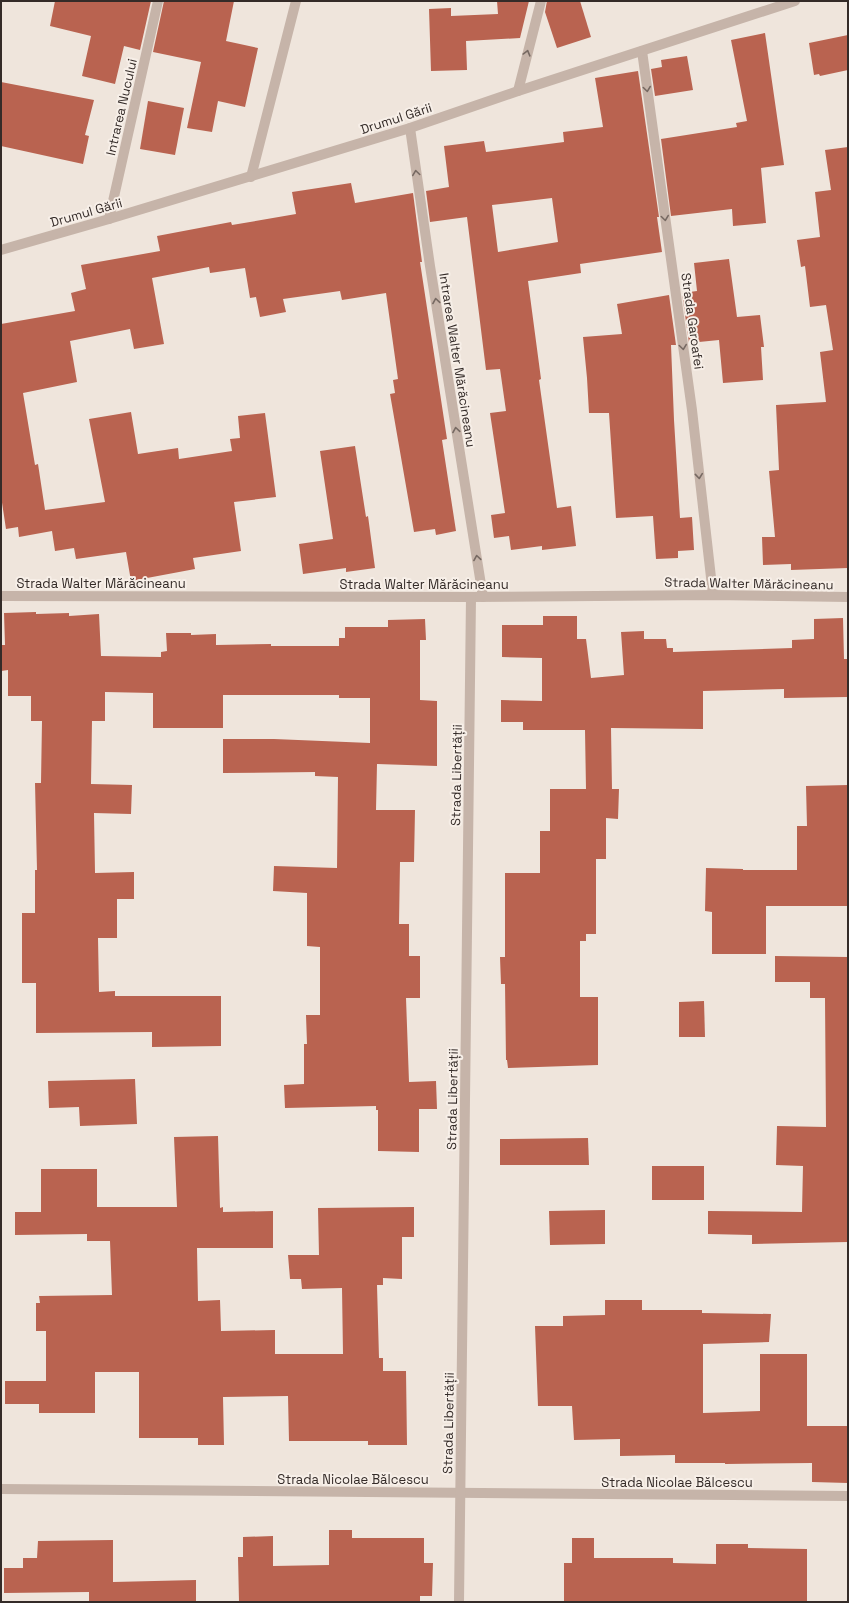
<svg xmlns="http://www.w3.org/2000/svg" width="849" height="1603" viewBox="0 0 849 1603" font-family="'Space Grotesk',sans-serif">
<style>
.building{fill:#b96350;fill-rule:evenodd}
.lines{fill:none;stroke-linecap:round;stroke-linejoin:round}
.minor{stroke:#c6b4a9;stroke-width:10}
.oneway{stroke:#766962}
.labels{text-anchor:middle;stroke-width:4;stroke-linejoin:round;paint-order:stroke}
.street-label{font-size:13px;fill:#342b28;stroke:#f7efe8}
</style>
<rect width="100%" height="100%" fill="#efe5dc"/>
<g class="building">
<path d="M55,1H151L140,50L124,46L115,84L82,76L91,36L50,26Z"/>
<path d="M164,1H234L226,41L258,48L245,107L218,101L212,132L187,128L201,62L153,52Z"/>
<path d="M497,1H529L520,38L466,41L467,70L431,71L429,9L451,8V16L498,14Z"/>
<path d="M547,1H580L591,37L557,48L545,12Z"/>
<path d="M765,33L784,165L761,168L766,223L733,226L732,209L671,216L661,139L737,127L736,123L747,121L731,40Z"/>
<path d="M848,35V70L820,76L819,74L814,75L809,43Z"/>
<path d="M687,56L693,90L655,96L651,69L662,67L661,60Z"/>
<path d="M638,71L659,217H657L662,252L580,264L581,273L528,281L541,379L539,380L557,508L571,506L576,546L542,550V546L511,550L509,536L494,538L491,515L505,513L490,413L506,411L500,369L486,370L467,217L430,222L426,191L449,187L444,146L484,141L486,152L564,142L563,132L603,127L595,78ZM552,198L558,242L498,252L492,205Z"/>
<path d="M1,82L94,100L85,135L89,136L83,164L1,146Z"/>
<path d="M148,101L184,108L175,155L140,149Z"/>
<path d="M848,147V568L791,570V564L763,565L762,537H775L769,471L779,470L776,405L826,402L820,352L833,350L826,305L810,307L805,266L801,267L797,240L820,237L815,192L831,190L825,150Z"/>
<path d="M351,183L355,203L413,193L422,262H420L447,439L442,440L456,531L436,535L435,529L414,532L390,394L395,393L393,380L398,379L386,293L342,300L340,291L283,299L286,312L260,317L256,297L250,298L245,268L210,273L209,267L152,278L164,344L134,349L130,329L70,341L77,382L23,393L35,465L38,464L45,510L105,502L89,419L131,412L138,454L178,448L179,459L232,451L230,439L240,438L238,416L265,413L276,497L234,502L241,551L193,558L195,569L131,581L126,552L76,559L74,548L55,551L52,531L19,537L18,527L6,529L1,496V324L75,311L71,293L86,289L81,265L160,251L157,236L231,222L232,225L296,214L292,192Z"/>
<path d="M729,259L737,317L760,315L764,347H761L763,380L723,383L719,340L689,343L682,293L697,291L694,263Z"/>
<path d="M669,295L676,345H671L674,420L680,518L692,517L694,550L678,551V558L656,559L653,516L616,518L609,413H589L587,378L583,337L622,334L617,304Z"/>
<path d="M355,446L366,517L368,516L375,568L346,572V568L303,574L299,544L333,539L320,451Z"/>
<path d="M36,612V614L69,613V616L99,614L101,656L161,657V652L167,651L166,633H191V635L216,634V645L271,644V646H339V638H345V627H388V620L425,619L426,640H420V700L437,701V766L377,764L376,810H415L414,862H400L399,924H409V956H420V998H406L409,1082L436,1081L437,1109H419V1152L378,1151V1110H376V1106L285,1108L284,1085L304,1084V1044H307L306,1015H320V947L307,946V893L273,891L274,866L337,868L338,777L315,776V772L223,773V739H274L370,743V698H339V695H223V728H153V693L105,692V721H92L91,784L132,785L131,814L94,813L95,873L134,872V899H117V938H98L99,992L115,991V996H221V1046L152,1047V1032L36,1033V983H22V913H35V870H37L35,783H41L42,721H31V696H8V670L1,671V645H5L4,613Z"/>
<path d="M543,616H577V639H586L591,678L624,675L621,632L644,631V639H666L667,648H673V652L792,648V640L814,639V619L843,618L844,659H848V697L784,698V689L703,691V729L611,728L612,789H619L618,819L606,818V859H596V934H586V941H580V997H598V1065L508,1068L507,1060H506L505,984H501L500,957H505V873H540V831H550V789H586L585,730H523V722H501V700L542,701V658L502,657V625H543Z"/>
<path d="M848,785V906H766V954H712V912L705,911L706,868L743,869V870H797V826H807L806,786Z"/>
<path d="M775,956L848,957V1242L752,1244V1235L708,1234V1211L802,1212L803,1166L776,1165L777,1126L826,1127L825,998H810V982H775Z"/>
<path d="M704,1001L705,1037H679V1002Z"/>
<path d="M135,1079L137,1124L80,1126L79,1107L49,1108L48,1081Z"/>
<path d="M218,1136L220,1208L223,1207V1212L273,1211V1248H197L198,1301L220,1300L221,1331L275,1330V1354H343L342,1288L302,1289L301,1279H290L288,1255H319L318,1208L414,1207V1237H402V1279L383,1278V1285H377L379,1358H383V1371H406L407,1445H368V1441H289L288,1396L223,1397L224,1445H198V1438H139V1372H95V1413H39V1404H5V1381H46V1331H36V1303H40L39,1296L112,1295L110,1241H87V1234L15,1235V1212H41V1169H97V1207H177L174,1137Z"/>
<path d="M588,1138L589,1165H500V1139Z"/>
<rect x="652" y="1166" width="52" height="34"/>
<path d="M605,1210V1244L550,1245L549,1211Z"/>
<path d="M605,1300H642V1310H702V1313L771,1314L769,1342L703,1344V1413L760,1411V1354H807V1426H848V1483L812,1482V1463L725,1464V1463H675V1455L620,1456V1439L574,1440L572,1406H538L535,1326H563V1316L605,1315Z"/>
<path d="M329,1530H352V1538H424V1563H433L432,1596H420V1602H239L238,1557H243V1537L273,1536V1566L329,1565Z"/>
<path d="M572,1538H594V1558H673V1563L716,1564V1544H748V1548L807,1549V1602H564V1563H572Z"/>
<path d="M113,1540V1582L196,1580V1602H89V1592L4,1593V1568H23V1558H37L38,1541Z"/>
</g>
<g class="lines">
<g class="minor">
<path d="M642,51L692,410L713,595"/>
<path d="M518,91L541,1"/>
<path d="M410,128L430,266L483,597"/>
<path d="M251,177L296,1"/>
<path d="M109,219L158,1"/>
<path d="M1,250L109,219L410,128L518,91L795,1"/>
<path d="M1,596L471,597L713,595L848,597"/>
<path d="M1,1489L848,1496"/>
<path d="M459,1602L471,597"/>
</g>
</g>
<defs><path id="oneway-chevron" d="M-2-3.5L2.5 0L-2 3.5" fill="none" stroke-width="1.6" stroke-linecap="round" stroke-linejoin="round"/></defs>
<g class="oneway">
<use href="#oneway-chevron" transform="translate(527 53) rotate(-75)"/>
<use href="#oneway-chevron" transform="translate(647 89) rotate(82)"/>
<use href="#oneway-chevron" transform="translate(416 173) rotate(-98)"/>
<use href="#oneway-chevron" transform="translate(665 218) rotate(82)"/>
<use href="#oneway-chevron" transform="translate(436 301) rotate(-99)"/>
<use href="#oneway-chevron" transform="translate(683 347) rotate(82)"/>
<use href="#oneway-chevron" transform="translate(456 430) rotate(-99)"/>
<use href="#oneway-chevron" transform="translate(699 476) rotate(84)"/>
<use href="#oneway-chevron" transform="translate(477 558) rotate(-99)"/>
</g>
<g class="labels">
<g class="street-label">
<text transform="translate(121 107) rotate(-77)" y="5">Intrarea Nucului</text>
<text transform="translate(396 118) rotate(-18)" y="5">Drumul Gării</text>
<text transform="translate(86 212) rotate(-16)" y="5">Drumul Gării</text>
<text transform="translate(693 321) rotate(82)" y="5">Strada Garoafei</text>
<text transform="translate(458 360) rotate(81)" y="5">Intrarea Walter Mărăcineanu</text>
<text x="101" y="588">Strada Walter Mărăcineanu</text>
<text transform="translate(749 583) rotate(1)" y="5">Strada Walter Mărăcineanu</text>
<text x="424" y="589">Strada Walter Mărăcineanu</text>
<text transform="translate(456 775) rotate(-89)" y="5">Strada Libertății</text>
<text transform="translate(452 1099) rotate(-89)" y="5">Strada Libertății</text>
<text transform="translate(448 1423) rotate(-89)" y="5">Strada Libertății</text>
<text x="353" y="1484">Strada Nicolae Bălcescu</text>
<text x="677" y="1487">Strada Nicolae Bălcescu</text>
</g>
</g>
<rect width="849" height="1603" fill="none" stroke="#342b28" stroke-width="4"/>
</svg>
